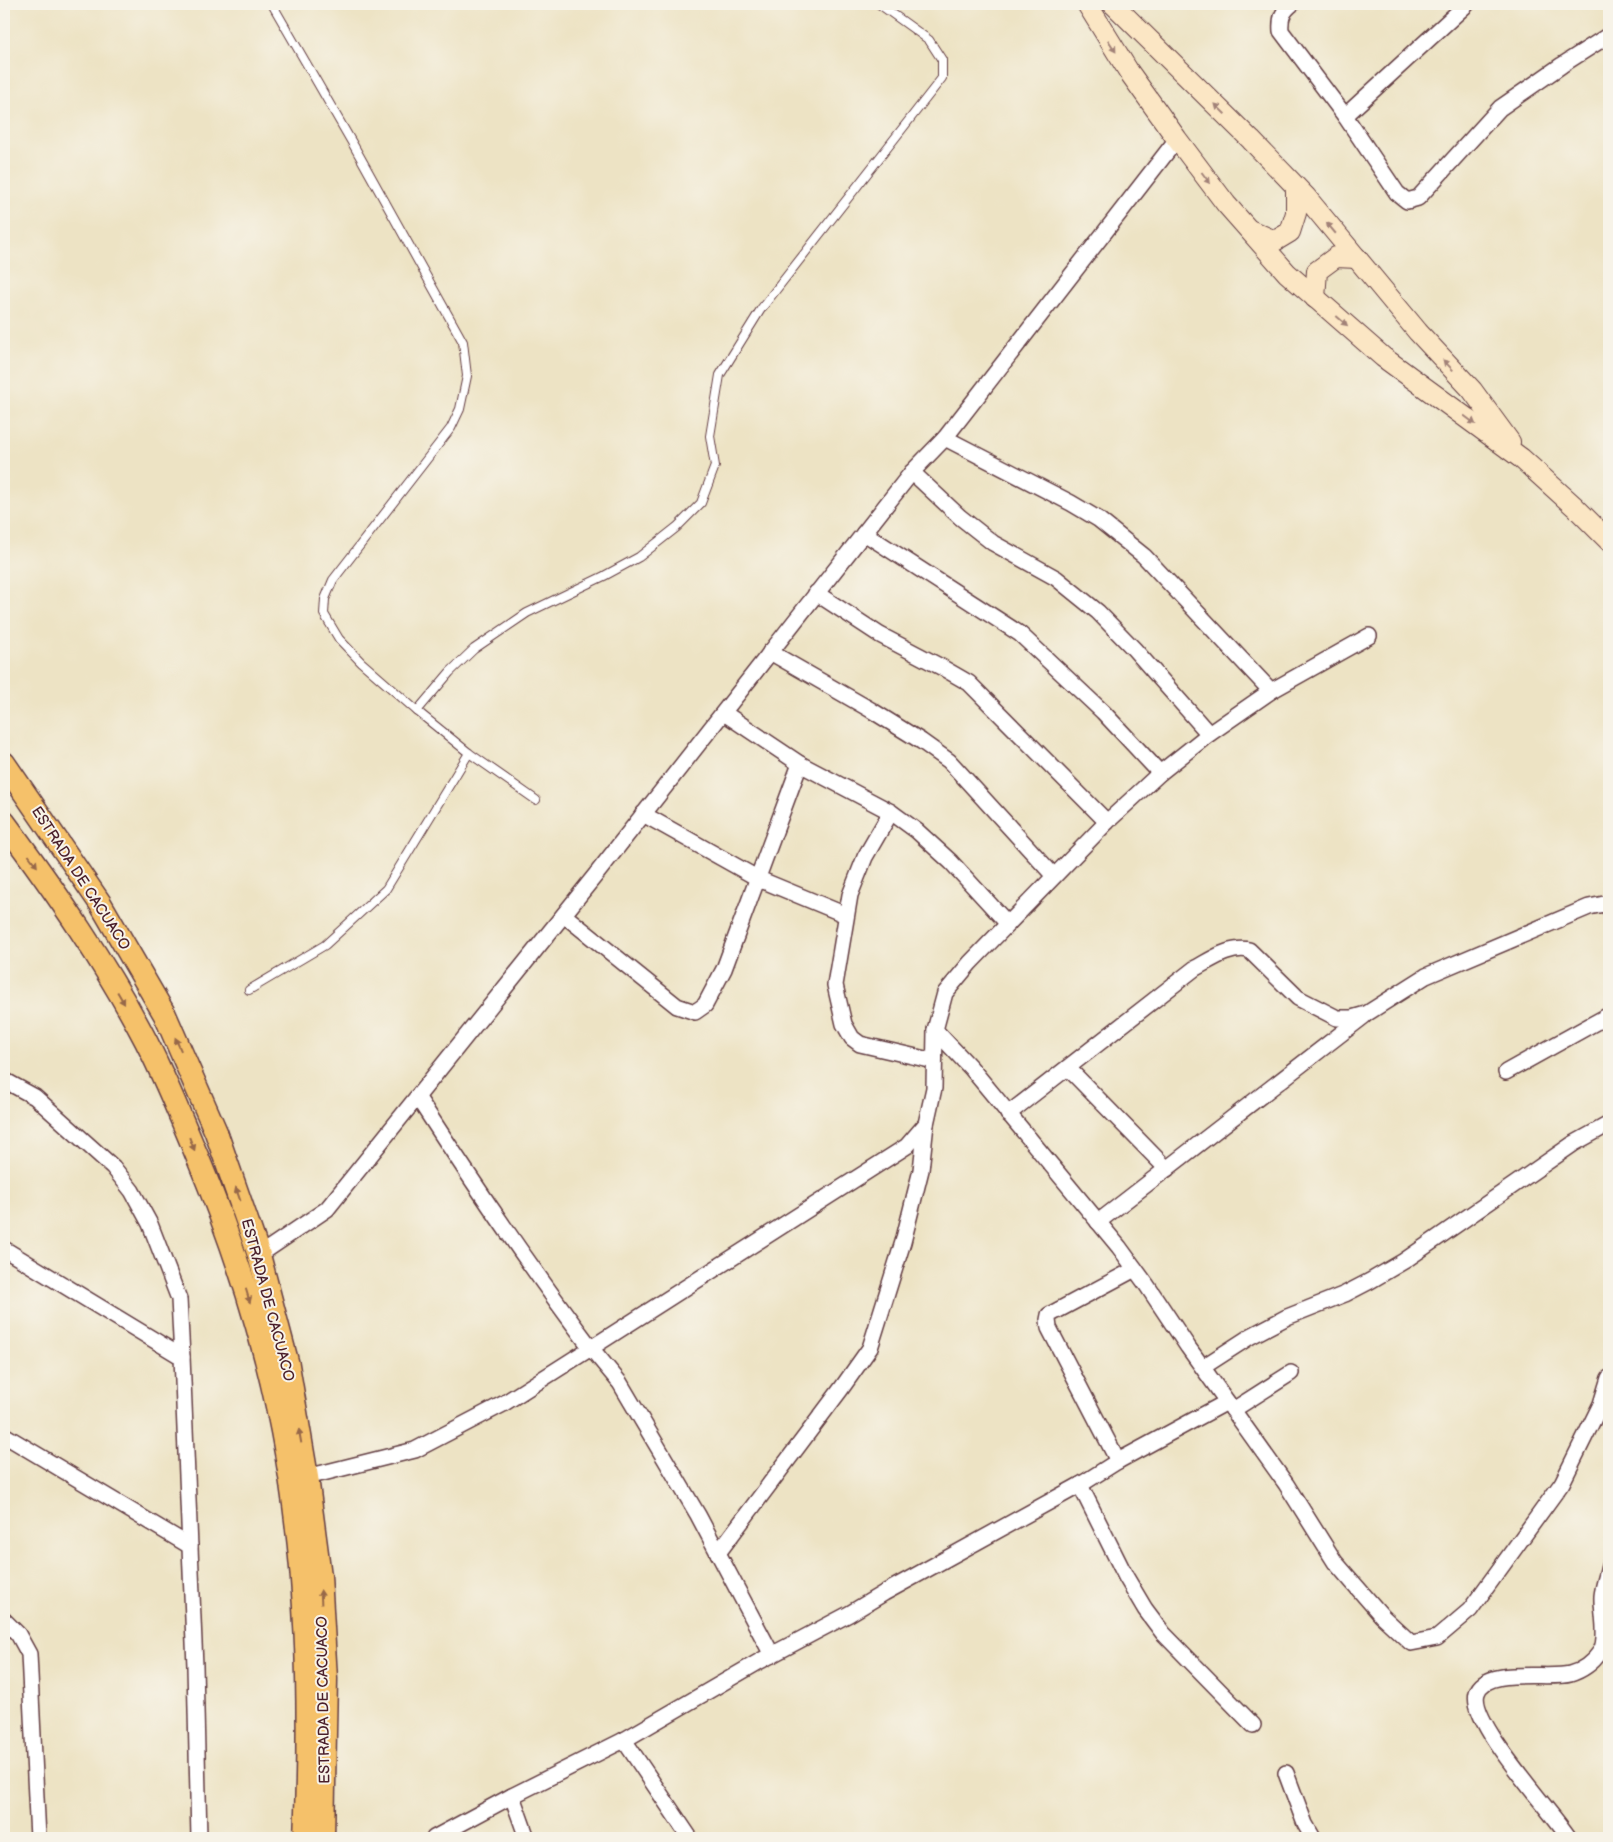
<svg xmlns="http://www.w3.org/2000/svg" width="1613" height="1842" viewBox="0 0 1613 1842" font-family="'Balsamiq Sans',sans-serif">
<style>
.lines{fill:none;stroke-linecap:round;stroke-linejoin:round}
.lane-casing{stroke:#623c42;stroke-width:10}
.street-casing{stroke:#623c42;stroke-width:18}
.secondary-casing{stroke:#623c42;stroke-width:22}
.primary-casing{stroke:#623c42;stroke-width:25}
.lane{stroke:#fff;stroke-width:8}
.street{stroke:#fff;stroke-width:15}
.secondary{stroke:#fbe6c4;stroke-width:20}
.primary{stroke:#f5c16b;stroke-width:22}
.oneway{fill:#a28278}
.oneway2{fill:#976848}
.labels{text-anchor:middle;stroke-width:4;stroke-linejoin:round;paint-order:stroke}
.street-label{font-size:15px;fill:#4a1f2b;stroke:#f7f3e8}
</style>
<rect width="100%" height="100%" fill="#f7f3e8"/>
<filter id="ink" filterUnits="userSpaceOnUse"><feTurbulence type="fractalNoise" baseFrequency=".02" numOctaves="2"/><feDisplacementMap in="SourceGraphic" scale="10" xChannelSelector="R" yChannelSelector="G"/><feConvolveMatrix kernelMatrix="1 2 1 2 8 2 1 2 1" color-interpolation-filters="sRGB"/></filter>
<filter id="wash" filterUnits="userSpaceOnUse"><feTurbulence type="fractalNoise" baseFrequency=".0096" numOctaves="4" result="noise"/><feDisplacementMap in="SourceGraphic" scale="20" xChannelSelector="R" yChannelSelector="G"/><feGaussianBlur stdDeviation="1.12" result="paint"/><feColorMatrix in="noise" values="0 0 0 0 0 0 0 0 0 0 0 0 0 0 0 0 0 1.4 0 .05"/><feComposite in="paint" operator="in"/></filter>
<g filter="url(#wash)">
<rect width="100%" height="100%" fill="#ede3c4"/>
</g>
<g filter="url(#ink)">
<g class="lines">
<g class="lane-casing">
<g id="lane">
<path d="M272,4L354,146L463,342L467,376L460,409L451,428L333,580L325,599L324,614L339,639L361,662L417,711L469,753L536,800"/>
<path d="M417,711L450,672L474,649L527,613L604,576L639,557L677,527L701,503L715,466L710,436L720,375L761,309L942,78V60L929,40L879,4"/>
<path d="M249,990L325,945L386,889L469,753"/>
</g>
</g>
<g class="street-casing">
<g id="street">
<path d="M1292,4C1282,12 1280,18 1281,31L1345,116L1397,193L1407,201L1418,198L1500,108L1562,65L1609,35"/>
<path d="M1345,116L1467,4"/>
<path d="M945,438L1071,503L1098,519L1144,556L1271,691"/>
<path d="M912,472L960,517L993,543L1056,578L1098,612L1134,649L1209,734"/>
<path d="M864,533L1020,634L1103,712L1160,773"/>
<path d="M816,593L880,635L943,668L969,683L1107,822"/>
<path d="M770,652L871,710L921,741L949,761L1054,876"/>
<path d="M724,713L800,764L891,812L917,831L951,862L1008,924"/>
<path d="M891,812L865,857L850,895L835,985L844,1024L852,1038L860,1044L934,1061"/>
<path d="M643,814L759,879L846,915"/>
<path d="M564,915L677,1006L695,1012L705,1005L724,969L800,764"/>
<path d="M935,1030L971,1068L1119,1247L1146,1284L1188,1347L1286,1484L1335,1562L1382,1616L1411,1643L1437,1638L1470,1610L1562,1483L1601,1404L1609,1378"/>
<path d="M1068,1068L1167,1169"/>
<path d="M1506,1072L1609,1015"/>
<path d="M4,1080L35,1097L113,1167L132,1191L150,1224L179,1299L182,1357L195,1666L199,1838"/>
<path d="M418,1098C473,1183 530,1267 591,1348L907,1146L926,1124L934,1088L935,1030L945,993L970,963L1107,822L1160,773L1209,734L1271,691L1369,636"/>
<path d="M1008,1114L1194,969C1211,960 1229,946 1249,950L1298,998L1337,1018H1352L1366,1014L1426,976L1589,907L1604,904L1609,908"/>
<path d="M1098,1222L1364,1016"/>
<path d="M4,1249L182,1357"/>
<path d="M259,1255L327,1209L598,872L912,472L945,438L1177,139"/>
<path d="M1203,1367L1251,1336L1287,1317L1345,1294L1370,1281L1404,1261L1573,1144L1609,1124"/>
<path d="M1233,1410L1291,1373"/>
<path d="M4,1435L190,1546"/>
<path d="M1118,1461L1049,1328L1048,1320L1049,1315L1135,1269"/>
<path d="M307,1477L415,1450L503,1404L591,1348L620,1383L698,1515L772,1655"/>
<path d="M1080,1485L1126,1577L1145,1609L1163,1633L1253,1725"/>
<path d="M718,1553L841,1389L870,1348L903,1242L921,1170L926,1124"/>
<path d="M4,1620L18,1634L29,1654L38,1838"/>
<path d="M624,1740L690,1838"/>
<path d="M1286,1773L1305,1824L1313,1838"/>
<path d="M512,1796L527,1838"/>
<path d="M434,1838L512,1796L624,1740L760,1661L849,1614L884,1593L1080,1485L1118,1461L1227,1402"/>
<path d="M1569,1838C1551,1810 1468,1722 1477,1693C1485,1666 1549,1680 1570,1674C1581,1671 1593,1663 1600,1652C1609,1640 1601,1611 1602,1596C1603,1586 1607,1576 1609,1566"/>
</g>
</g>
<g class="secondary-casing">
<g id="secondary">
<path d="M1087,4L1129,72L1177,139L1226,204L1287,273L1383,357L1521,458L1575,507L1609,541"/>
<path d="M1113,4L1251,140L1306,197L1418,332L1472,390L1510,442"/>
<path d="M1252,231L1275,241L1290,232L1296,213V187"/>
<path d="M1315,298L1317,271L1336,257L1357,258"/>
</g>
</g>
<g class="primary-casing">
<g id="primary">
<path d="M4,763L100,903L165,1015L216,1132L259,1255L288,1365L307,1477L320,1576L326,1679L323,1838"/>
<path d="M4,822C56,892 106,964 146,1041C165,1078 181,1117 197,1156C234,1245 264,1337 282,1431C308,1565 311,1702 305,1838"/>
</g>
</g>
<use href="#lane" class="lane"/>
<use href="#street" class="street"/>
<use href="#secondary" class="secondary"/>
<use href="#primary" class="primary"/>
</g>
<defs><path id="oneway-solid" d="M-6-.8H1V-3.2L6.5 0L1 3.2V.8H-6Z" transform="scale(1.25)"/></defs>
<g class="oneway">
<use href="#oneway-solid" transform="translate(1112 46) rotate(57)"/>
<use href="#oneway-solid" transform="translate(1220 109) rotate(-135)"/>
<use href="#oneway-solid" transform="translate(1206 178) rotate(53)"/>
<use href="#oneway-solid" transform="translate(1331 228) rotate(-130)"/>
<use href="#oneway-solid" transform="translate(1342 321) rotate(41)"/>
<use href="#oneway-solid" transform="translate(1448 365) rotate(-134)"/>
<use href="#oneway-solid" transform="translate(1470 420) rotate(37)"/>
</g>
<g class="oneway2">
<use href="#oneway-solid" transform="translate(33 861) rotate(53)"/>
<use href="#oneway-solid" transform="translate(121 998) rotate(60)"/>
<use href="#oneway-solid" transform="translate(178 1044) rotate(-114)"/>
<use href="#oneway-solid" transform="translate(192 1144) rotate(68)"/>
<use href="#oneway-solid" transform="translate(238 1194) rotate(-109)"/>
<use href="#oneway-solid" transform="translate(248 1296) rotate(73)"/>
<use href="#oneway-solid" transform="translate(300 1436) rotate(-100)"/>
<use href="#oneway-solid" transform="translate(321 1597) rotate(-93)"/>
</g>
</g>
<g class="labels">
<g class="street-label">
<text transform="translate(81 878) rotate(57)" y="5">ESTRADA DE CACUACO</text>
<text transform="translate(268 1300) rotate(75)" y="5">ESTRADA DE CACUACO</text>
<text transform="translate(323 1700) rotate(-91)" y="5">ESTRADA DE CACUACO</text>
</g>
</g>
<rect width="1613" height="1842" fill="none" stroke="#f7f3e8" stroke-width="20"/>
</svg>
